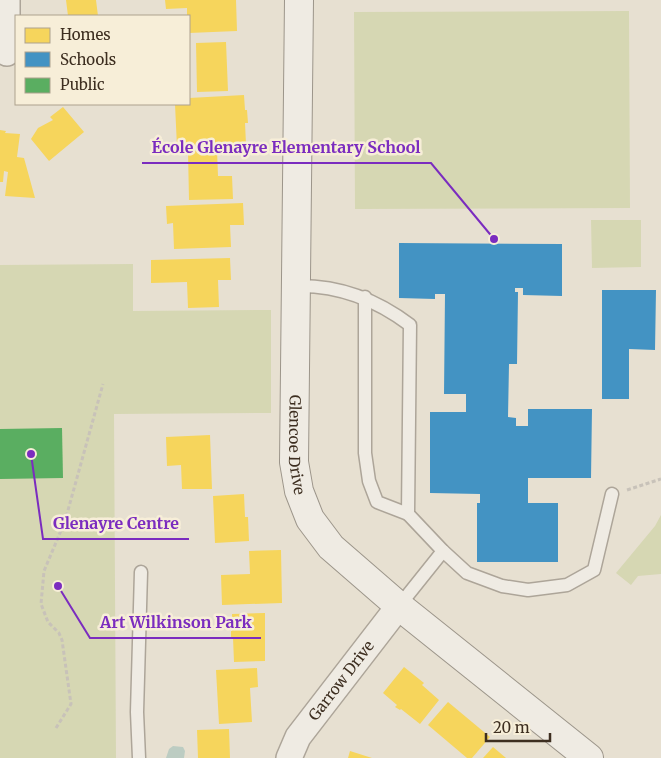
<svg xmlns="http://www.w3.org/2000/svg" width="661" height="758" viewBox="0 0 661 758" font-family="Merriweather,serif">
<style>
.green{fill:#d6d7b3}
.water{fill:#bcccc2}
.homes{fill:#f6d55c}
.schools{fill:#4393c3}
.public{fill:#5aae61}
.lines{fill:none;stroke-linecap:round;stroke-linejoin:round}
.lane-casing{stroke:#ada599;stroke-width:15}
.street-casing{stroke:#ada599;stroke-width:28}
.secondary-casing{stroke:#9c958a;stroke-width:30}
.path{stroke:#c8c2b9;stroke-width:3;stroke-dasharray:4 2.5;stroke-linecap:butt}
.lane{stroke:#efebe3;stroke-width:12}
.street{stroke:#efebe3;stroke-width:25}
.secondary{stroke:#efebe3;stroke-width:28}
.labels{text-anchor:middle;stroke-width:5;stroke-linejoin:round;paint-order:stroke}
.street-label{font-size:15px;fill:#3d2e20;stroke:#f7eed8}
.leader{fill:none;stroke:#7b2cbf;stroke-width:2}
.callout-dot{fill:#7b2cbf;stroke:#f7eed8;stroke-width:2}
.callout-label{font-size:16px;text-anchor:middle;font-weight:bold;fill:#7b2cbf;stroke:#f7eed8;stroke-width:5;stroke-linejoin:round;paint-order:stroke}
</style>
<rect width="100%" height="100%" fill="#e7e0d1"/>
<g class="green">
<path d="M629,11L630,208L355,209L354,12Z"/>
<path d="M591,220H641V267L592,268Z"/>
<path d="M133,264V311L271,310V413L114,414L116,758H0V265Z"/>
<path d="M661,515V574L638,576L631,585L616,573L655,526Z"/>
</g>
<path class="water" d="M173,746L183,747L185,751L184,758H166L169,749Z"/>
<g class="homes">
<path d="M66,0H96L98,16H68Z"/>
<path d="M165,0H236L237,31L189,33V16H187V8L166,9Z"/>
<path d="M226,42L228,91L197,92L196,43Z"/>
<path d="M244,95L245,110H247L248,123H245L246,144L177,147L175,104H189V98Z"/>
<path d="M63,107L84,132L49,161L31,139L38,128L53,120L50,117Z"/>
<path d="M0,130L6,131L5,133L20,134L17,157L24,158L35,198L5,196L8,172L4,171L3,182H0Z"/>
<path d="M217,150L218,176H232L233,199L189,200L188,151Z"/>
<path d="M243,203L244,225H230L231,247L174,249L173,223L167,224L166,206Z"/>
<path d="M230,258L231,280H218L219,307L188,308L187,282L151,283V260Z"/>
<path d="M210,435L212,489H182L181,465L167,466L166,437Z"/>
<path d="M244,494L245,517H248L249,541L215,543L213,496Z"/>
<path d="M281,550L282,603L222,605L221,575L250,574L249,551Z"/>
<path d="M265,613V661L234,662L233,638L231,639V631H232V614Z"/>
<path d="M404,667L424,683L422,685L439,700L420,724L401,709L400,710L395,707L397,705L383,693Z"/>
<path d="M257,668L258,687L250,688L252,722L219,724L216,670Z"/>
<path d="M448,702L490,737L472,758H467L428,725Z"/>
<path d="M229,729L230,758H198L197,730Z"/>
<path d="M493,747L506,758H483Z"/>
<path d="M350,751L372,758H348Z"/>
</g>
<g class="schools">
<path d="M399,243L562,244V296L523,295V288H515V292H518L517,364H509L508,417L516,418V426H528V409H592L591,478H528V503H558V562H477V503H480V494L430,493V412H466V394H444L445,294H435V299L399,298Z"/>
<path d="M602,290H656L655,350L629,349V399H602Z"/>
</g>
<path class="public" d="M62,428L63,478L0,479V429Z"/>
<g class="lines">
<g class="lane-casing">
<g id="lane">
<path d="M296,286C339,285 377,300 410,325L408,514L443,551L467,573L502,586L528,590L567,585L594,570L612,494"/>
<path d="M365,297V453L369,481L377,502L408,514"/>
<path d="M399,606L443,551"/>
<path d="M139,758L137,712L141,572"/>
</g>
</g>
<g class="street-casing">
<g id="street">
<path d="M7,53V0"/>
<path id="s1" d="M289,758L298,737L399,606"/>
</g>
</g>
<g class="secondary-casing">
<g id="secondary">
<path id="s2" d="M299,0L294,462L299,491L310,519L331,547L399,606L589,758"/>
</g>
</g>
<g class="path">
<path d="M627,490L661,479"/>
<path d="M56,728L71,704L62,640L59,633L48,622L41,604L44,571L65,521L103,384"/>
</g>
<use href="#lane" class="lane"/>
<use href="#street" class="street"/>
<use href="#secondary" class="secondary"/>
</g>
<g class="labels">
<g class="street-label">
<text dy="5" stroke="none"><textPath href="#s2" startOffset="445">Glencoe Drive</textPath></text>
<text dy="5" stroke="none"><textPath href="#s1" startOffset="94">Garrow Drive</textPath></text>
</g>
</g>
<path class="leader" d="M494 239L431 163H142M31 454L43 539H189M58 586L90 638H261"/>
<g class="callout-dot">
<circle cx="494" cy="239" r="5"/>
<circle cx="31" cy="454" r="5"/>
<circle cx="58" cy="586" r="5"/>
</g>
<g class="callout-label">
<text x="286" y="153">École Glenayre Elementary School</text>
<text x="116" y="529">Glenayre Centre</text>
<text x="176" y="628">Art Wilkinson Park</text>
</g>
<rect x="15" y="15" width="175" height="90" fill="#f7eed8" stroke="#ada18e"/>
<rect x="25" y="28" width="25" height="15" fill="#f6d55c" stroke="#ada18e"/>
<text x="60" y="40" font-size="15" fill="#3d2e20">Homes</text>
<rect x="25" y="52" width="25" height="15" fill="#4393c3" stroke="#ada18e"/>
<text x="60" y="65" font-size="15" fill="#3d2e20">Schools</text>
<rect x="25" y="78" width="25" height="15" fill="#5aae61" stroke="#ada18e"/>
<text x="60" y="90" font-size="15" fill="#3d2e20">Public</text>
<path d="M486 733v8h64v-8" fill="none" stroke="#3d2e20" stroke-width="2.5"/>
<text x="493" y="733" font-size="15" fill="#3d2e20" stroke="#f7eed8" stroke-width="4" paint-order="stroke">20 m</text>
</svg>
